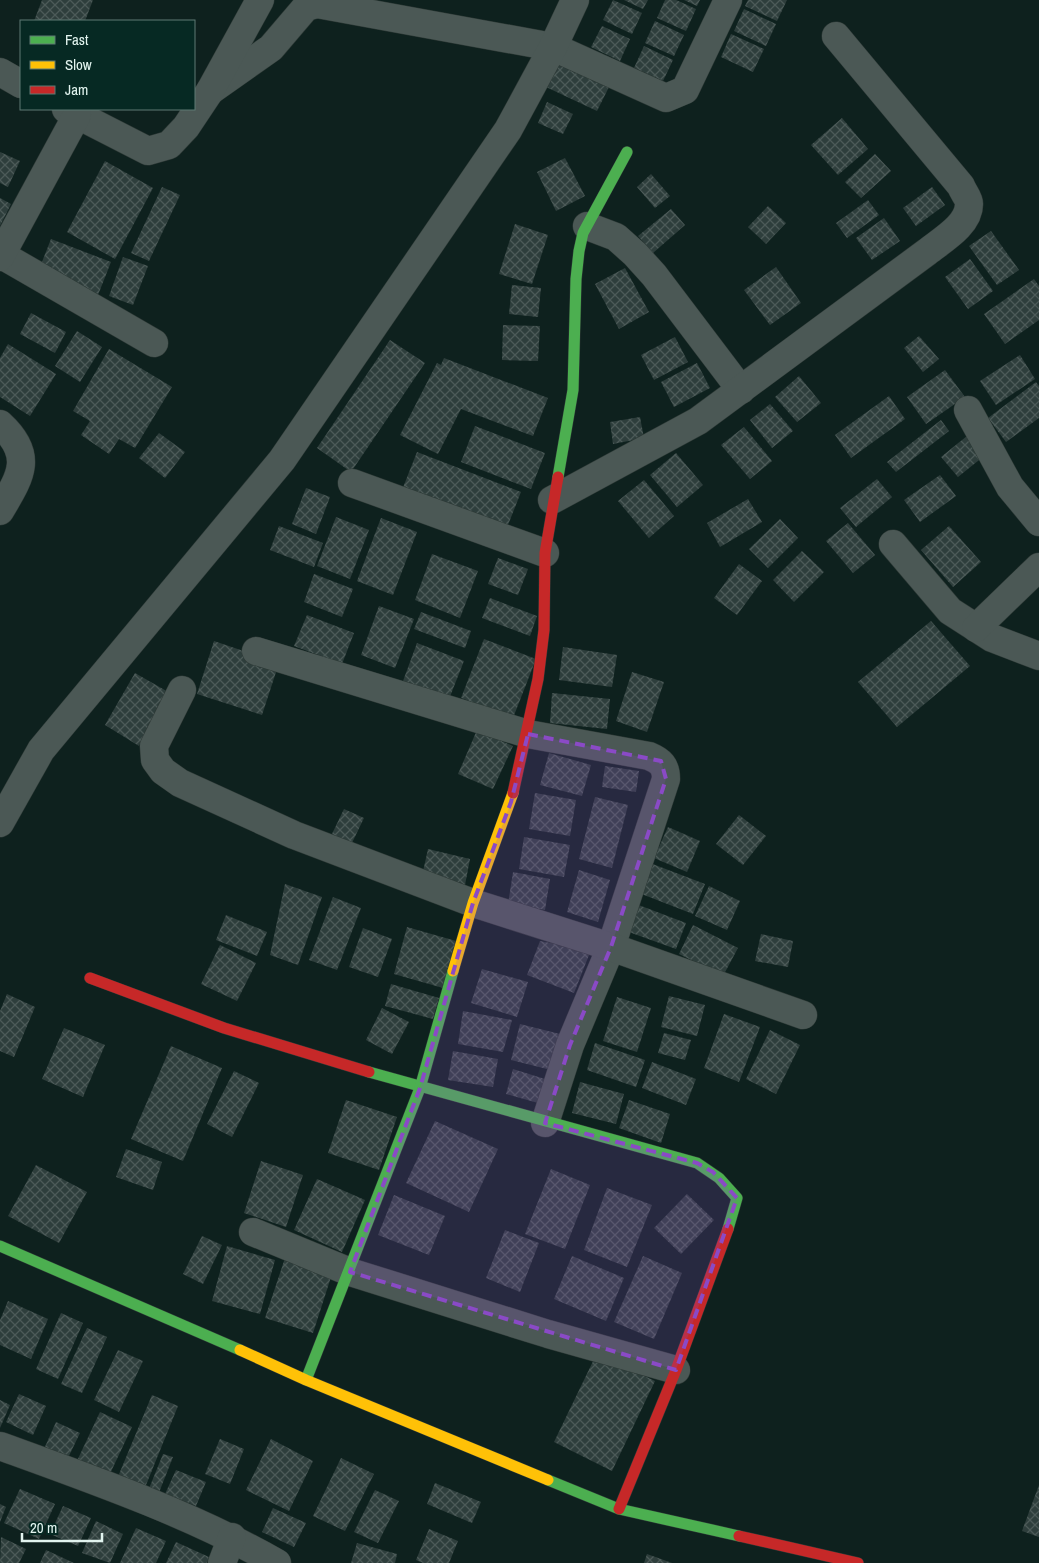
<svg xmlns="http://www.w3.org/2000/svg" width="1039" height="1563" viewBox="0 0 1039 1563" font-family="'Archivo Narrow',sans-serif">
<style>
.building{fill:url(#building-cross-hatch)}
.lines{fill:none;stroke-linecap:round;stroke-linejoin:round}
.street-casing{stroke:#2d3936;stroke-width:29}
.fast-casing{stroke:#2d3936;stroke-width:12}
.slow-casing{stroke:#2d3936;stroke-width:12}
.jam-casing{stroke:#2d3936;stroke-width:12}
.street{stroke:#4b5855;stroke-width:28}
.fast{stroke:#4caf50;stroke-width:11}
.slow{stroke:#ffc107;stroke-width:11}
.jam{stroke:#c62828;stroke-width:11}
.marked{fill:#8a4ac6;fill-opacity:0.2;stroke:#8a4ac6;stroke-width:4;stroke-dasharray:10 6;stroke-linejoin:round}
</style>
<defs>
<pattern id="building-cross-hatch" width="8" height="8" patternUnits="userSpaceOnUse" patternTransform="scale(1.25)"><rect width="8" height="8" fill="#2e3e3c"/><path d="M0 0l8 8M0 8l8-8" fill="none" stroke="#4c5a58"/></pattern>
</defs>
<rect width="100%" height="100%" fill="#0e211e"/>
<g class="building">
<path d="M42,0H93L85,21H34Z"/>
<path d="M613,0L642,13L632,34L603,20Z"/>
<path d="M624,0H648L643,9Z"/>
<path d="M665,0H676L696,9L686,31L657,18Z"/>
<path d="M684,0H700L697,6Z"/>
<path d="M748,0H787L777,21L745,6Z"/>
<path d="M744,9L776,24L766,46L734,31Z"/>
<path d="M655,21L684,35L674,56L645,43Z"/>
<path d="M602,26L630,39L620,61L591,47Z"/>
<path d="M731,34L764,49L753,72L721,57Z"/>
<path d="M644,46L673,60L663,81L634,68Z"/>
<path d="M558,62L609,87L597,111L546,87Z"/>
<path d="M547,102L573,114L563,134L538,123Z"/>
<path d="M842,118L868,149L838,175L811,145Z"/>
<path d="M0,152L20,161L8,187L0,183Z"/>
<path d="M875,154L891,171L861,198L845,182Z"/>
<path d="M565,158L585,196L556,211L537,172Z"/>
<path d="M105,161L153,188L115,259L67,232Z"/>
<path d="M651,174L670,196L655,208L637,187Z"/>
<path d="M162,187L180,195L149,261L131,253Z"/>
<path d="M932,187L945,205L916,226L903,208Z"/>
<path d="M0,198L11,204L0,226Z"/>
<path d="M868,200L879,215L847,238L836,223Z"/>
<path d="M768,206L786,223L766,244L748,227Z"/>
<path d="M671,209L685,225L653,253L638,236Z"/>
<path d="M884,218L900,241L872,260L856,238Z"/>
<path d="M515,224L548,235L532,284L499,274Z"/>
<path d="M991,231L1019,270L997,285L969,246Z"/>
<path d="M51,239L111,262L98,295L38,272Z"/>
<path d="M123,257L148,266L133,305L109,296Z"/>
<path d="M970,259L993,291L968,309L945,277Z"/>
<path d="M776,267L801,303L770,325L744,290Z"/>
<path d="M625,268L649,312L619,329L595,284Z"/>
<path d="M1034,279L1039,286V320L1005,344L984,314Z"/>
<path d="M512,285L541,288L538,317L509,314Z"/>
<path d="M31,313L66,332L55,353L20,334Z"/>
<path d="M503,325L540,326L538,361L502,360Z"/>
<path d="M77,331L102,347L80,382L55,366Z"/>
<path d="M919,336L939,359L923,372L904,348Z"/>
<path d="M675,337L688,362L654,380L641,355Z"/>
<path d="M390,340L425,363L351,472L317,448Z"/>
<path d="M8,344L56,374L30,416L0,397V358Z"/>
<path d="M109,349L172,387L135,448L119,439L109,454L81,435L90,421L73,411Z"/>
<path d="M1020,355L1035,379L996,405L980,381Z"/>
<path d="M444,358L548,398L533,436L461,409L438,454L400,435L437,363L441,365Z"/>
<path d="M697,363L710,388L674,407L661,382Z"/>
<path d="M945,370L965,397L926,424L907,397Z"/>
<path d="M799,376L821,403L797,422L775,397Z"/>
<path d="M1036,382L1039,386V418L1006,442L988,418Z"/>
<path d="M889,396L905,419L851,458L835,435Z"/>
<path d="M770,404L793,431L772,448L750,420Z"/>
<path d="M640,417L644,438L613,444L610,422Z"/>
<path d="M941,420L949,431L896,472L887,462Z"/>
<path d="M475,426L545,453L531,489L461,462Z"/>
<path d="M744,427L772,461L750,479L721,445Z"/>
<path d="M159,433L185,452L165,478L139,458Z"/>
<path d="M967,436L984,456L958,477L941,457Z"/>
<path d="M417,452L521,492L506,530L402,490Z"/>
<path d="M676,453L703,485L677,507L650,475Z"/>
<path d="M940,475L956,496L920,522L904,500Z"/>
<path d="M877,479L892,497L856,527L840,508Z"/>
<path d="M644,480L674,516L649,538L618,501Z"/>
<path d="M306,488L330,497L316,534L292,524Z"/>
<path d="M748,499L762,522L720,547L707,523Z"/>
<path d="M336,517L369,530L350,579L317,566Z"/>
<path d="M381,518L417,532L393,595L357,581Z"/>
<path d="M780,519L798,538L768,568L749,549Z"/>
<path d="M848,523L875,555L853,573L826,541Z"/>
<path d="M279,526L323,543L314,567L270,550Z"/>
<path d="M949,526L981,562L953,587L921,550Z"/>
<path d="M802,551L824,572L794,602L773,580Z"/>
<path d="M432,554L478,571L460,618L415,600Z"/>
<path d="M498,558L528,569L518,595L488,584Z"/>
<path d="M739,564L762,581L737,615L714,598Z"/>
<path d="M314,574L353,589L342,617L304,602Z"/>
<path d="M490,598L537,616L530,636L482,618Z"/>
<path d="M379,606L414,619L395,668L361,655Z"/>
<path d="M421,612L471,631L465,648L414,629Z"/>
<path d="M307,615L354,633L342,664L294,646Z"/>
<path d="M931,621L970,666L897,727L858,682Z"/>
<path d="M484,639L536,659L513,718L461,698Z"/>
<path d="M214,641L279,663L262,715L197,694Z"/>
<path d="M417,643L464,661L449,699L403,681Z"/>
<path d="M563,647L617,655L612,687L559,680Z"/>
<path d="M632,672L664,682L647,732L616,721Z"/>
<path d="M135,673L170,693L139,746L105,725Z"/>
<path d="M552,693L610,699L607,729L550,723Z"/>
<path d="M477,730L513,746L493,789L458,774Z"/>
<path d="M549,753L591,765L582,796L540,785Z"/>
<path d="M605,766L639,771L636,792L602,787Z"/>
<path d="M535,793L576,800L570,836L529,829Z"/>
<path d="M595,797L628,805L612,868L579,859Z"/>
<path d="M344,809L364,818L350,847L330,838Z"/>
<path d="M739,815L766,836L743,865L716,844Z"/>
<path d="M668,827L700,841L687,872L654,858Z"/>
<path d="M524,837L570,845L564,877L519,869Z"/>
<path d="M428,849L470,859L465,885L422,876Z"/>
<path d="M650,863L705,884L693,914L639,893Z"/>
<path d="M579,870L610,880L598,922L567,912Z"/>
<path d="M513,872L550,879L545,910L508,904Z"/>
<path d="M285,884L322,897L298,965L270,955Z"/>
<path d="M709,886L740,901L727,930L695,916Z"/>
<path d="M333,897L361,908L337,970L309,960Z"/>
<path d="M636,904L686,923L676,949L626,931Z"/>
<path d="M226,915L267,932L257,956L216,940Z"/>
<path d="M693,925L738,948L723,976L679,954Z"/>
<path d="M407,927L456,941L443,988L394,974Z"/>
<path d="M363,928L392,939L378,977L349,967Z"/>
<path d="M761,934L793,941L788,967L755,961Z"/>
<path d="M540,941L591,950L574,993L527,975Z"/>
<path d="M220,945L256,963L237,1001L201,984Z"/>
<path d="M482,969L528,982L517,1017L471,1003Z"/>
<path d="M391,984L439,998L433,1019L385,1006Z"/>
<path d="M7,994L35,1007L14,1057L0,1051V1011Z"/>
<path d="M669,996L705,1005L697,1036L661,1027Z"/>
<path d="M617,997L651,1008L637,1052L603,1041Z"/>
<path d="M382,1008L409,1022L392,1054L366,1040Z"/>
<path d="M463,1011L512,1020L503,1052L458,1044Z"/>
<path d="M724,1014L760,1027L739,1082L704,1068Z"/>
<path d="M520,1024L560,1034L551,1070L511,1060Z"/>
<path d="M64,1028L105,1045L83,1097L42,1079Z"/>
<path d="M770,1030L800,1045L776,1094L746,1079Z"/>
<path d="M664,1033L691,1040L685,1060L658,1053Z"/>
<path d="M595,1043L645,1060L636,1087L587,1070Z"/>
<path d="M171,1046L222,1068L183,1161L131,1139Z"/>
<path d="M453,1051L498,1059L493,1087L448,1080Z"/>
<path d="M652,1062L696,1079L686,1105L642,1088Z"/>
<path d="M513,1069L545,1079L538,1103L506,1094Z"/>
<path d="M234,1071L259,1083L232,1137L207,1124Z"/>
<path d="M580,1082L624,1094L616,1124L572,1113Z"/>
<path d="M346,1100L397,1117L379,1170L328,1153Z"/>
<path d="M629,1100L670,1114L661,1143L619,1128Z"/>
<path d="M435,1121L498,1149L469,1212L406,1183Z"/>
<path d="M126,1149L162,1162L153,1190L116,1177Z"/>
<path d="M261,1161L303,1175L286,1227L244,1213Z"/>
<path d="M36,1165L87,1192L59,1243L8,1216Z"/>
<path d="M551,1169L590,1185L565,1249L525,1234Z"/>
<path d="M317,1179L365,1200L342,1252L294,1230Z"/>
<path d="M607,1188L652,1205L627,1267L584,1250Z"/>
<path d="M687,1194L714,1220L681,1254L654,1228Z"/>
<path d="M394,1195L445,1216L429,1255L378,1235Z"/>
<path d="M505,1230L539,1243L520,1292L486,1278Z"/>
<path d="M202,1236L222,1245L203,1284L183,1274Z"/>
<path d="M227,1246L275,1260L260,1314L212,1301Z"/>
<path d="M572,1256L624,1278L606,1321L554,1299Z"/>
<path d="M643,1256L682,1273L654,1339L614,1322Z"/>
<path d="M285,1258L332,1274L313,1333L265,1318Z"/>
<path d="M8,1301L48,1319L31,1359L0,1345V1320Z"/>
<path d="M61,1313L83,1323L58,1379L36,1369Z"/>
<path d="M87,1328L107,1337L82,1393L61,1384Z"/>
<path d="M118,1350L143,1361L119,1412L94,1400Z"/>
<path d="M597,1353L655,1381L612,1471L554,1442Z"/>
<path d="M19,1394L46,1406L33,1435L6,1422Z"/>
<path d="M152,1395L178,1406L144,1490L117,1479Z"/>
<path d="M0,1400L10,1405L0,1428Z"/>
<path d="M100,1412L132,1427L108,1478L76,1463Z"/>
<path d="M56,1422L80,1433L67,1460L44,1449Z"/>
<path d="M220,1439L244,1449L230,1484L205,1474Z"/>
<path d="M271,1439L313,1461L289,1511L246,1490Z"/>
<path d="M163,1454L173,1457L158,1495L148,1491Z"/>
<path d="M341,1458L374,1474L345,1531L313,1516Z"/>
<path d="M176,1470L206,1482L196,1506L165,1494Z"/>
<path d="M435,1483L481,1502L472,1523L427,1504Z"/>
<path d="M1039,1485V1537L1022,1531Z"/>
<path d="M20,1489L55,1504L39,1539L4,1523Z"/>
<path d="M375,1490L399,1501L378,1543L354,1532Z"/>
<path d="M0,1504L6,1507L0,1522Z"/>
<path d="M63,1506L91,1518L78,1546L50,1534Z"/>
<path d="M273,1508L306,1523L294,1547L262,1532Z"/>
<path d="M96,1521L123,1534L110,1563L82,1553Z"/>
<path d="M136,1528L166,1541L156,1563H120Z"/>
<path d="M429,1529L458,1541L449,1563H423L416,1560Z"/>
<path d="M1,1537L26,1549L19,1563H0Z"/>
<path d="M176,1542L209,1557L207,1563H166Z"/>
<path d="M357,1543L397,1554L395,1563H351Z"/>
<path d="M46,1550L74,1563H40Z"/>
<path d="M647,1554L672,1563H644Z"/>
</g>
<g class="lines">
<g class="street-casing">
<g id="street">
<path d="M0,72L21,84"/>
<path d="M210,91L271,48L306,7L317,4L553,47L666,98L685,90L728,0"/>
<path d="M66,109L148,151L169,145L186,127L210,91L260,0"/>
<path d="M587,226L616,237L635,254L654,275L741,390"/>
<path d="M0,254L154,343"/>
<path d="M0,257L77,115"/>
<path d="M968,410L1010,487L1039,522"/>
<path d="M0,424C35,456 20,477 0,511"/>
<path d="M352,483L545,553"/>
<path d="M552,500L698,421L927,252C942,240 969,225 969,204C969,198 963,192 961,186L836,36"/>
<path d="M893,544L950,611L992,638L1039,656"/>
<path d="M976,628L1039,567"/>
<path d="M256,651L528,734L649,756C661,761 666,766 666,779L611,947L570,1045L545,1123"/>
<path d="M182,690L154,746L155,760L163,771L180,783L294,835L473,903L611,947L803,1015"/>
<path d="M0,823L41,750L282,460L508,130L553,47L575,0"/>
<path d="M253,1232L350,1272L548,1334L676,1370"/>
<path d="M0,1446C94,1480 191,1514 277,1563"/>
<path d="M222,1563L232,1537"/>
</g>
</g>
<g class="fast-casing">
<g id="fast">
<path d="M558,477L573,390L576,279L579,251L583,233L627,152"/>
<path d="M369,1072L697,1163L719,1178L737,1198L728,1229"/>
<path d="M0,1246L240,1350"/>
<path d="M306,1380L420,1088L453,971"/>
<path d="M548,1480L619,1509L739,1536"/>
</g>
</g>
<g class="slow-casing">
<g id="slow">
<path d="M453,971L473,903L513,793"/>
<path d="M240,1350L306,1380L548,1480"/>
</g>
</g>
<g class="jam-casing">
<g id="jam">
<path d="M513,793L538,679L544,630L545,553L558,477"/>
<path d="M90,978L224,1028L369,1072"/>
<path d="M619,1509L676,1370L728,1229"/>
<path d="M739,1536L858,1563"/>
</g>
</g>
<use href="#street" class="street"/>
<use href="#fast" class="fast"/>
<use href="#slow" class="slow"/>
<use href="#jam" class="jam"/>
</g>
<path class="marked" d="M528,734L661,761L666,779L611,947L570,1045L545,1123L697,1163L713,1172L737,1198L676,1370L350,1272L420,1088L473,903L511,802Z"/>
<rect x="20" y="20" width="175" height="90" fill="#062923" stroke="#5e7a75"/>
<rect x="30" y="36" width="25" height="8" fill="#4caf50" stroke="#5e7a75"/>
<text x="65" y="45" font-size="15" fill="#e2f4ef">Fast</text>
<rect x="30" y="61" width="25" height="8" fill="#ffc107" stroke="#5e7a75"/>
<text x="65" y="70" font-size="15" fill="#e2f4ef">Slow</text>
<rect x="30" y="86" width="25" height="8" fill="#c62828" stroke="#5e7a75"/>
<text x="65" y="95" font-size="15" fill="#e2f4ef">Jam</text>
<path d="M22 1533v8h80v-8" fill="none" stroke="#e2f4ef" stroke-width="2.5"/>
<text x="30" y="1533" font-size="15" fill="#e2f4ef" stroke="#062923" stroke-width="4" paint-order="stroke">20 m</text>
</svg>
